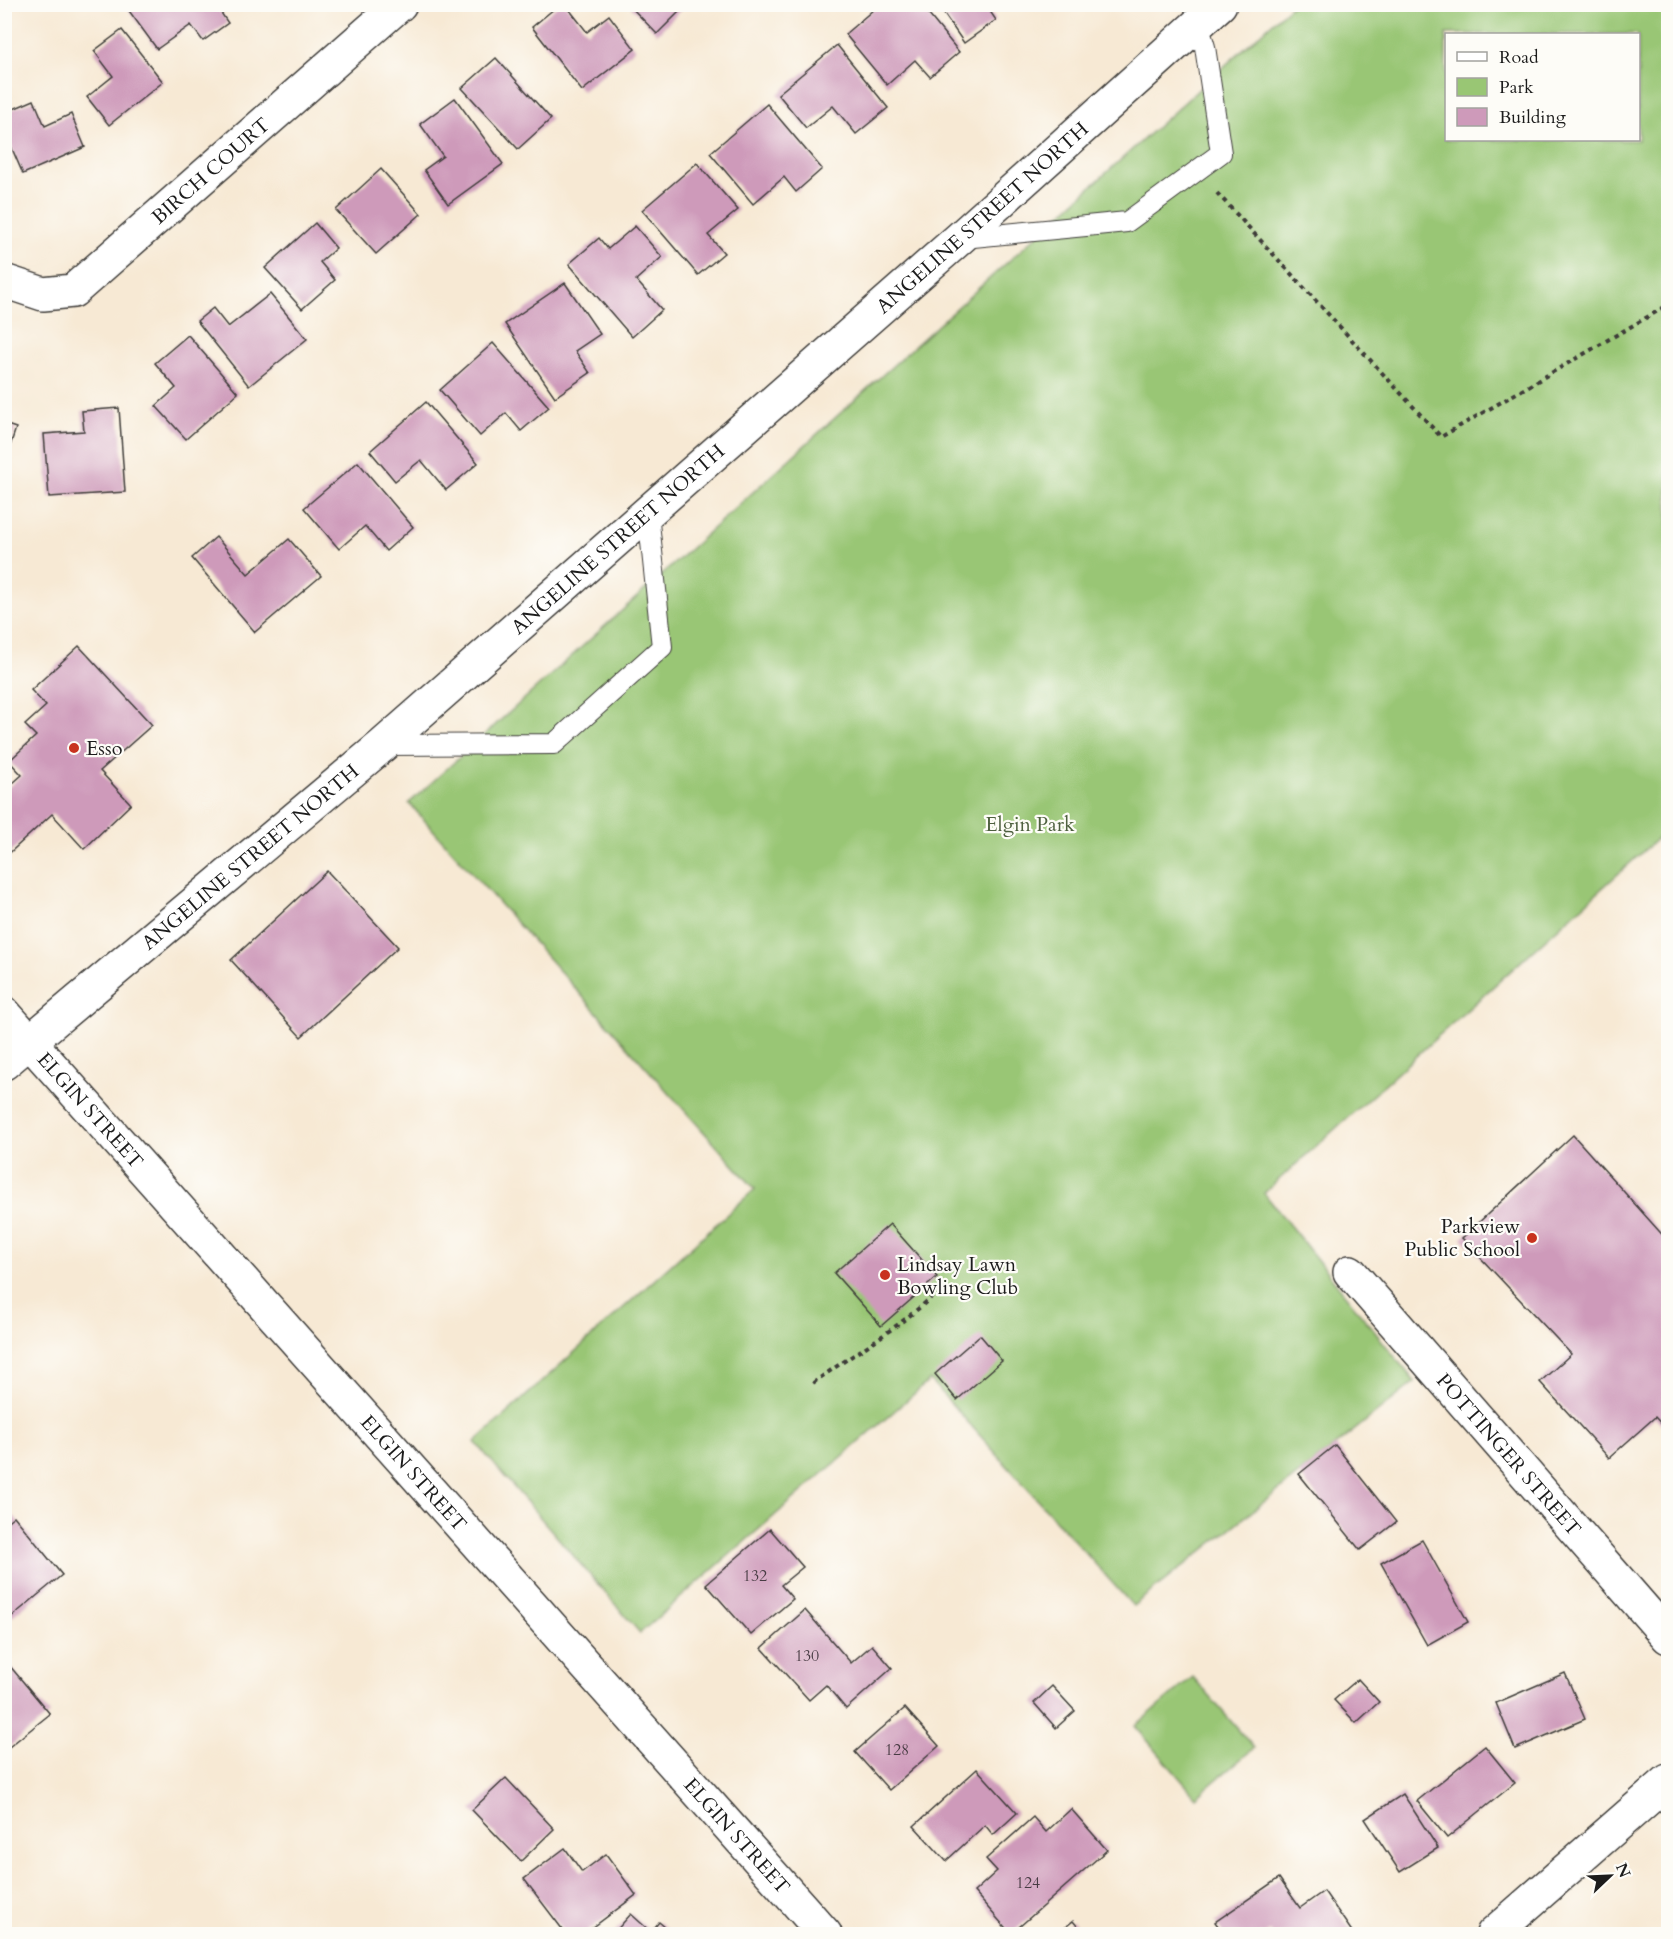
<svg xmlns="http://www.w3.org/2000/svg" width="1673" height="1939" viewBox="0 0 1673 1939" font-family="Cardo,serif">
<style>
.green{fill:#99c674;stroke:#5a7148;stroke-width:1.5;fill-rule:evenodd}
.building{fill:#ce9aba}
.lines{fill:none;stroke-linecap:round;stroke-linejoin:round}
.service-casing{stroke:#3d3b38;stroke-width:22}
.minor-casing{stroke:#3d3b38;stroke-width:36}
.secondary-casing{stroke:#3d3b38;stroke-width:36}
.path{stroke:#3d3b38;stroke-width:4;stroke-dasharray:4.5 4.5;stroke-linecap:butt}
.service{stroke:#fff;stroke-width:20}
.minor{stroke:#fff;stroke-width:33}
.secondary{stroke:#fff;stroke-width:33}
.poi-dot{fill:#c8321e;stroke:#fdfcf7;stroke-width:2}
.labels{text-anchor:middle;stroke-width:4.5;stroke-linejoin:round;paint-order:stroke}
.number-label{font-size:16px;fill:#483c44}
.street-label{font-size:20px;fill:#1c1c1c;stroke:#fdfcf7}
.poi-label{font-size:20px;fill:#1c1c1c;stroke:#fdfcf7;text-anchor:start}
.park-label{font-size:20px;fill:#4e603f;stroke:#fdfcf7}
</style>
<rect width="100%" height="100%" fill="#fdfcf7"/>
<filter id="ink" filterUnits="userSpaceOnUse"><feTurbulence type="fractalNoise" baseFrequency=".0167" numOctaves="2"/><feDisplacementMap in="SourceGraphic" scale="12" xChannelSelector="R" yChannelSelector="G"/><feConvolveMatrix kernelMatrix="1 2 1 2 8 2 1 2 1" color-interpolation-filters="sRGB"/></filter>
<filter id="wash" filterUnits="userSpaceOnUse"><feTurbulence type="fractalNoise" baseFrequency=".008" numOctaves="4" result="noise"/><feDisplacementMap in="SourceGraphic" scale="24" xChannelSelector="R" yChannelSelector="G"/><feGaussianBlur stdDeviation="1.35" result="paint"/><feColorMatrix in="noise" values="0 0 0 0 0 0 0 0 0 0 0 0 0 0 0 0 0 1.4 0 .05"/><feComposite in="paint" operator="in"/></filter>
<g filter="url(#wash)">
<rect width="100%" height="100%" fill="#f7e9d4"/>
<g class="green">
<path d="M1292,5H1668V829L1264,1193L1415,1382L1133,1606L930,1380L640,1633L475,1442L755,1189L409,803ZM1446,34H1638V140H1446Z"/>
<path d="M1193,1677L1254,1748L1196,1797L1135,1726Z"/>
</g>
<g id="blocks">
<g class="building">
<path d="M124,4H215L228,23L203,41L191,25L157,49Z"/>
<path d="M560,4H565L587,32L609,15L635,49L582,91L532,27Z"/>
<path d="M628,4H687L657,34Z"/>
<path d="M880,4H920L959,52L930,77L915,60L887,85L845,34Z"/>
<path d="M937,4H985L996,20L964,43Z"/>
<path d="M122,30L163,82L109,125L87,97L113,76L94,51Z"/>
<path d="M837,45L888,108L856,134L833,106L806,128L778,94Z"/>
<path d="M496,58L551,119L518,149L462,88Z"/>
<path d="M455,98L503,164L448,204L424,170L443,156L420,124Z"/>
<path d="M34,100L45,126L71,114L85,147L23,174L4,130V113Z"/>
<path d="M767,104L822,169L796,192L784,177L753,204L710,153Z"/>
<path d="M697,163L738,210L708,235L724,253L698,275L642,210Z"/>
<path d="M381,169L421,214L376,254L336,210Z"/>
<path d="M315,223L336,248L320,262L335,280L302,309L265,268Z"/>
<path d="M635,226L662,257L636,280L662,310L632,337L569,264L599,238L608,249Z"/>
<path d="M565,283L600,334L575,351L590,373L555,397L505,324Z"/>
<path d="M270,294L307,339L249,386L197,321L213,308L228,327Z"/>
<path d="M188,335L238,393L186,439L156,406L176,388L155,363Z"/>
<path d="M493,343L549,407L521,431L506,413L480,436L440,390Z"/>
<path d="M426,402L478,463L446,490L421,460L395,481L370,451Z"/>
<path d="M119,408L125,492L49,497L44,434L84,431L82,411Z"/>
<path d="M4,424L16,428L5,461H4Z"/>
<path d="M358,462L413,527L386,551L365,526L339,549L304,508Z"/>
<path d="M216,537L248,574L289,539L321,576L255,632L192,558Z"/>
<path d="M79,646L152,725L100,771L131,804L84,849L52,814L4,858V791L22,775L9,761L36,736L25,725L46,706L31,690Z"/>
<path d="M327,871L398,947L301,1037L231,960Z"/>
<path d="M1573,1135L1668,1241V1431L1655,1417L1609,1458L1540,1382L1571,1354L1462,1238Z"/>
<path d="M890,1224L937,1277L881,1326L834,1273Z"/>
<path d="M980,1335L1002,1361L957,1400L935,1374Z"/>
<path d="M1335,1445L1396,1522L1360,1550L1299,1474Z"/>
<path d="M14,1516L62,1575L4,1623V1524Z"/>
<path d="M770,1529L803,1567L781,1585L793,1599L751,1635L706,1584Z"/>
<path d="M1422,1540L1468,1622L1427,1645L1381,1563Z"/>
<path d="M805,1610L851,1663L872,1645L892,1668L846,1709L826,1685L809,1700L762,1648Z"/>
<path d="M4,1659L50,1714L4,1751Z"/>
<path d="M1565,1673L1585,1719L1515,1749L1496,1703Z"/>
<path d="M1358,1679L1379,1702L1356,1723L1334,1700Z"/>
<path d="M1052,1686L1075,1711L1056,1728L1034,1703Z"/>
<path d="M905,1708L939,1746L889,1790L855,1752Z"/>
<path d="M1485,1746L1515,1783L1447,1838L1417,1801Z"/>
<path d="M977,1769L1017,1813L993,1835L985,1825L946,1861L914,1826Z"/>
<path d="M506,1778L554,1829L521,1861L472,1810Z"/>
<path d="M1403,1794L1438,1848L1400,1872L1365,1819Z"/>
<path d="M1071,1809L1107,1850L1011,1934L974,1892L997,1871L986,1859L1033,1817L1046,1832Z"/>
<path d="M565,1848L582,1872L606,1854L636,1895L584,1934H566L524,1879Z"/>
<path d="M1279,1878L1300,1908L1324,1891L1353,1933L1272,1934L1270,1931L1265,1934H1224L1215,1922Z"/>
<path d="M631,1914L651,1932L659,1922L673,1934H613Z"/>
<path d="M1073,1921L1084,1934H1057Z"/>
</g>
</g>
</g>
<g filter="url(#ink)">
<use href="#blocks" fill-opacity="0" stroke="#3d3b38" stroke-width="1.5"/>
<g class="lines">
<g class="service-casing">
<g id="service">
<path d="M963,238L1127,222L1221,153L1205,47L1199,27"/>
<path d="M383,745L554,744L662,647L648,513"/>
</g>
</g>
<g class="minor-casing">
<g id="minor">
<path id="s1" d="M4,281L43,294L73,291L400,4"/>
<path id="s2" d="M4,1013L825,1934"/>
<path id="s3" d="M1350,1272L1668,1637"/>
<path d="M1493,1934L1668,1781"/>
</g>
</g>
<g class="secondary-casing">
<g id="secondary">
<path id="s4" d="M4,1063L383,745L960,238L1220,4"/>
</g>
</g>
<g class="path">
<path d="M1217,193L1441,437L1668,305"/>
<path d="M813,1383C854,1353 898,1329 936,1293"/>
</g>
<use href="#service" class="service"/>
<use href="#minor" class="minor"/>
<use href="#secondary" class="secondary"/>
</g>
</g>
<g class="poi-dot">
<circle cx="74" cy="748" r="6"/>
<circle cx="1532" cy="1238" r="6"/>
<circle cx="885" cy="1275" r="6"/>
</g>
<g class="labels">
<g class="number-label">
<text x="755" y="1581">132</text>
<text x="807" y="1661">130</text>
<text x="897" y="1755">128</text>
<text x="1028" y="1888">124</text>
</g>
<g class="street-label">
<text dy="7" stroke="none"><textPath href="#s1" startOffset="254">BIRCH COURT</textPath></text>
<text dy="7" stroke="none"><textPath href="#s4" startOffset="1293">ANGELINE STREET NORTH</textPath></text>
<text dy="7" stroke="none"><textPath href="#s4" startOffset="807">ANGELINE STREET NORTH</textPath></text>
<text dy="7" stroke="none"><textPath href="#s4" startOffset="321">ANGELINE STREET NORTH</textPath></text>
<text dy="7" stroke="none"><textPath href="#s2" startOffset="130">ELGIN STREET</textPath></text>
<text dy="7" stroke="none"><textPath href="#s3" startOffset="242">POTTINGER STREET</textPath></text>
<text dy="7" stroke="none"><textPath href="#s2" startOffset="616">ELGIN STREET</textPath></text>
<text dy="7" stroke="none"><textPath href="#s2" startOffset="1102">ELGIN STREET</textPath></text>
</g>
<g class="poi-label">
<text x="86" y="755">Esso</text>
<text x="1520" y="1233" text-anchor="end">Parkview<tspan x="1520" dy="23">Public School</tspan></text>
<text x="897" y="1271">Lindsay Lawn<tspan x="897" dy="23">Bowling Club</tspan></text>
</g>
<g class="park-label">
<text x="1030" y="831">Elgin Park</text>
</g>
</g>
<rect width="1673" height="1939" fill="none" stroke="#fdfcf7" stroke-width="24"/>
<rect x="1445" y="33" width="195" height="108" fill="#fdfcf7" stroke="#a3a29f" stroke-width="1.5"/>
<rect x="1457" y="52" width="30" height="9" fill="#ffffff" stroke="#a3a29f" stroke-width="1.5"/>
<text x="1499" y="63" font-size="18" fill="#1c1c1c">Road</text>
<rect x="1457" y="78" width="30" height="18" fill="#99c674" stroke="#a3a29f" stroke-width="1.5"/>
<text x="1499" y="93" font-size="18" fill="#1c1c1c">Park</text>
<rect x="1457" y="108" width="30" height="18" fill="#ce9aba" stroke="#a3a29f" stroke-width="1.5"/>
<text x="1499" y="123" font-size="18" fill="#1c1c1c">Building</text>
<g transform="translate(1610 1876) rotate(67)" stroke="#fdfcf7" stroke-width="4.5" paint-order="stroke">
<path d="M0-4.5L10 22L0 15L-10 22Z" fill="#1c1c1c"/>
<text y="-9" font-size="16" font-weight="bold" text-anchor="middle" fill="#1c1c1c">N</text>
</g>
</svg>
